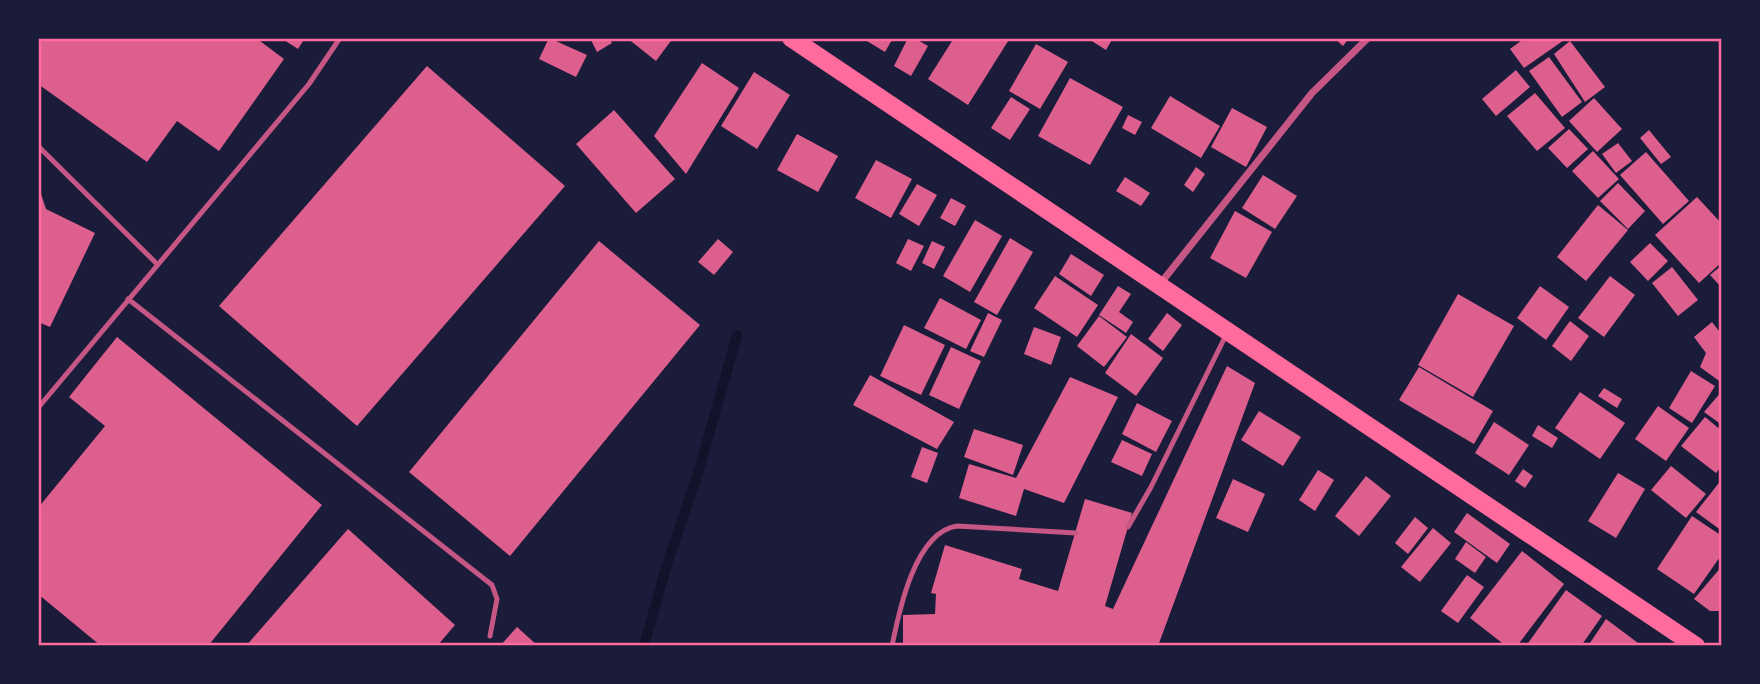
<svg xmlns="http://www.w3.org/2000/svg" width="1760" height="684" viewBox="0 0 1760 684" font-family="Helvetica,sans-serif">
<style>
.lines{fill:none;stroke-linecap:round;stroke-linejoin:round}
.stream{stroke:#12122b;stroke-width:10}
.building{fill:#dd5f8e}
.service{stroke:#c65784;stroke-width:5}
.minor{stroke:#c65784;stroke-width:7}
.primary{stroke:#ff6b9d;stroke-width:18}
.neatline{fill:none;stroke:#ff6b9d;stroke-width:2.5}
</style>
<rect width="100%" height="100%" fill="#1b1b3a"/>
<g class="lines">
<path class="stream" d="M644,646L667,564L699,470L737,335"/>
</g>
<g class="building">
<path d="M38,38H256L284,59L219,151L177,121L147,162L38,84Z"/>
<path d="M281,38H305L298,49Z"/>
<path d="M549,38L587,55L576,77L539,59Z"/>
<path d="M590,38H609L612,43L597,52Z"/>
<path d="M627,38H673L656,61Z"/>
<path d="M862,38H893L885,52Z"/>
<path d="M908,38H914L928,46L911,76L894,66Z"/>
<path d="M954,38H1010L968,105L928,79Z"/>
<path d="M1087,38H1113L1106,50Z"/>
<path d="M1334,38H1349L1343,46Z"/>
<path d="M1525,38H1567L1524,68L1510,49Z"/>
<path d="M1570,41L1605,87L1585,102L1554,54Z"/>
<path d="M1036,44L1068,62L1040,109L1009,91Z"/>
<path d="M1549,57L1582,102L1562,117L1529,71Z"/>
<path d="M702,63L739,88L686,174L654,136Z"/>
<path d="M427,66L565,186L357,426L219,306Z"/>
<path d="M1516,70L1530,87L1496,116L1482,99Z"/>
<path d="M754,72L790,95L757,149L721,126Z"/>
<path d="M1070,78L1123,107L1090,165L1038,136Z"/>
<path d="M1535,93L1565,128L1537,151L1507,116Z"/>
<path d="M1170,96L1220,126L1201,158L1151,128Z"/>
<path d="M1011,97L1030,109L1010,140L991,128Z"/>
<path d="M1594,98L1622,129L1597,152L1569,121Z"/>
<path d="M1232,108L1267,127L1246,167L1211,147Z"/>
<path d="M614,110L675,179L636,213L576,144Z"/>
<path d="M1128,115L1142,122L1135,135L1122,128Z"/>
<path d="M1569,129L1588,149L1567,168L1548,148Z"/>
<path d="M1649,130L1671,157L1661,164L1640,138Z"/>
<path d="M797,134L838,156L818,192L777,170Z"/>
<path d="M1618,143L1632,161L1616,173L1602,154Z"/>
<path d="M1593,151L1619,179L1598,198L1572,171Z"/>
<path d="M1646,152L1689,201L1663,224L1620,175Z"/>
<path d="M876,160L912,179L891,218L855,198Z"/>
<path d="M1196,167L1205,174L1193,192L1184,185Z"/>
<path d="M1263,175L1297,196L1275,229L1242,208Z"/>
<path d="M1125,177L1150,193L1141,206L1116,191Z"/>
<path d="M1618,183L1645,211L1628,229L1600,201Z"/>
<path d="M917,184L937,195L919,226L899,214Z"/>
<path d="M38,185L46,209L95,233L50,327L38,322Z"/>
<path d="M1697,197L1722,224V262L1699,283L1655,235Z"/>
<path d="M951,198L966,206L955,226L940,218Z"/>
<path d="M1598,205L1628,230L1586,281L1557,257Z"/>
<path d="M1235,211L1272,232L1246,278L1210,258Z"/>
<path d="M975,220L1002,236L970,292L943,276Z"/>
<path d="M1010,238L1033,252L997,315L974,302Z"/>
<path d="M718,239L733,252L714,275L698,262Z"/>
<path d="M908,239L924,246L911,271L896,263Z"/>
<path d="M599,241L700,325L510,556L409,472Z"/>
<path d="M932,241L945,247L934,269L922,263Z"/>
<path d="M1650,243L1668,261L1648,281L1630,262Z"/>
<path d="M1071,254L1104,275L1091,296L1059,274Z"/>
<path d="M1722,265V288L1710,275Z"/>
<path d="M1672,267L1698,300L1678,316L1652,283Z"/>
<path d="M1055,276L1098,305L1077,337L1034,308Z"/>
<path d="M1610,276L1635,295L1604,337L1578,318Z"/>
<path d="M1118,286L1131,294L1119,312L1133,322L1126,333L1099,315Z"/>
<path d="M1540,286L1569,307L1546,340L1517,318Z"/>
<path d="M1458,294L1514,326L1473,397L1418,365Z"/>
<path d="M940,298L981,320L966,349L924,328Z"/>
<path d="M988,313L1002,320L984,357L970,351Z"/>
<path d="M1167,313L1182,325L1163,351L1148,339Z"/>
<path d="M1099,316L1127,337L1104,367L1077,346Z"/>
<path d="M1570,321L1589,336L1571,361L1552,346Z"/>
<path d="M1712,322L1722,335V383L1700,367L1706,353L1694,337Z"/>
<path d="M904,325L945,345L921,395L880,376Z"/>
<path d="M1034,327L1061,337L1051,365L1024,354Z"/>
<path d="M1131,334L1163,358L1136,396L1105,373Z"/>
<path d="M117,337L322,505L208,646H101L38,594V508L105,426L69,397Z"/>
<path d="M951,347L981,361L959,409L929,395Z"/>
<path d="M1227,366L1255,383L1158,646H903V615L935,614L936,594L931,593L945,545L1022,569L1019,579L1058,591L1085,499L1132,513L1105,606L1113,609Z"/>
<path d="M1419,367L1493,411L1474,444L1399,400Z"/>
<path d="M1691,371L1715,386L1692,423L1669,408Z"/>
<path d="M870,375L954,422L937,449L853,405Z"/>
<path d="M1070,377L1118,397L1064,503L1024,489L1016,516L959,498L969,464L1016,478Z"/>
<path d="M1604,388L1622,399L1617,408L1598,396Z"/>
<path d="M1722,391V425L1704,412Z"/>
<path d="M1580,392L1625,423L1600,459L1555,428Z"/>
<path d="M1137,403L1172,421L1156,452L1122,434Z"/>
<path d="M1658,406L1689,428L1666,461L1635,439Z"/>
<path d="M1259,411L1301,437L1283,466L1241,440Z"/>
<path d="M1705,417L1722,431V466L1716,473L1681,446Z"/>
<path d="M1494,422L1529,445L1509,475L1475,453Z"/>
<path d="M1538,425L1558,438L1552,448L1532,436Z"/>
<path d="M974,429L1023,445L1013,475L964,457Z"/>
<path d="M1122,440L1152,454L1142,476L1111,462Z"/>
<path d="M922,447L938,453L927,483L911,477Z"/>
<path d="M1671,466L1706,494L1686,518L1651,490Z"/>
<path d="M1523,469L1533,476L1525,488L1515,481Z"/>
<path d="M1318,470L1334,480L1315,511L1299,500Z"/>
<path d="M1618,473L1645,489L1616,538L1588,521Z"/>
<path d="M1366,476L1391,496L1359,536L1335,516Z"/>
<path d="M1233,479L1265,494L1248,532L1216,518Z"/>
<path d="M1722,479V531L1696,512Z"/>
<path d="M1467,513L1510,544L1497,563L1454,532Z"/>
<path d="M1692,516L1722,536V554L1694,594L1657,569Z"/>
<path d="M1415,517L1428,528L1408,554L1395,543Z"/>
<path d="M1433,528L1451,543L1420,582L1401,567Z"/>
<path d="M348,529L455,625L437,646H246Z"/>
<path d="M1466,542L1486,557L1475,573L1455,559Z"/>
<path d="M1522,551L1564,584L1517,646H1506L1470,618Z"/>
<path d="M1722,566V611H1710L1694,599Z"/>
<path d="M1467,575L1484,587L1458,623L1441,611Z"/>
<path d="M1566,590L1602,616L1581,646H1526Z"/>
<path d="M1606,619L1642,646H1588Z"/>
<path d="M517,627L538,646H500Z"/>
</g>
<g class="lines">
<g class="service">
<path d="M38,146L157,264"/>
<path d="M128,299L492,585L497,599L490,636"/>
<path d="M38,408L309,84L340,38"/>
<path d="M1128,527L1151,487L1227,333"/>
<path d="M892,646C899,611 915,532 957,526L1076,533"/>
</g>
<path class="minor" d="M1160,284L1312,93L1368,38"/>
<path class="primary" d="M791,38L1696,646"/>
</g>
<rect width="1760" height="684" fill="none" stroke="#1b1b3a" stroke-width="80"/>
<rect x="40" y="40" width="1680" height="604" class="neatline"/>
</svg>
